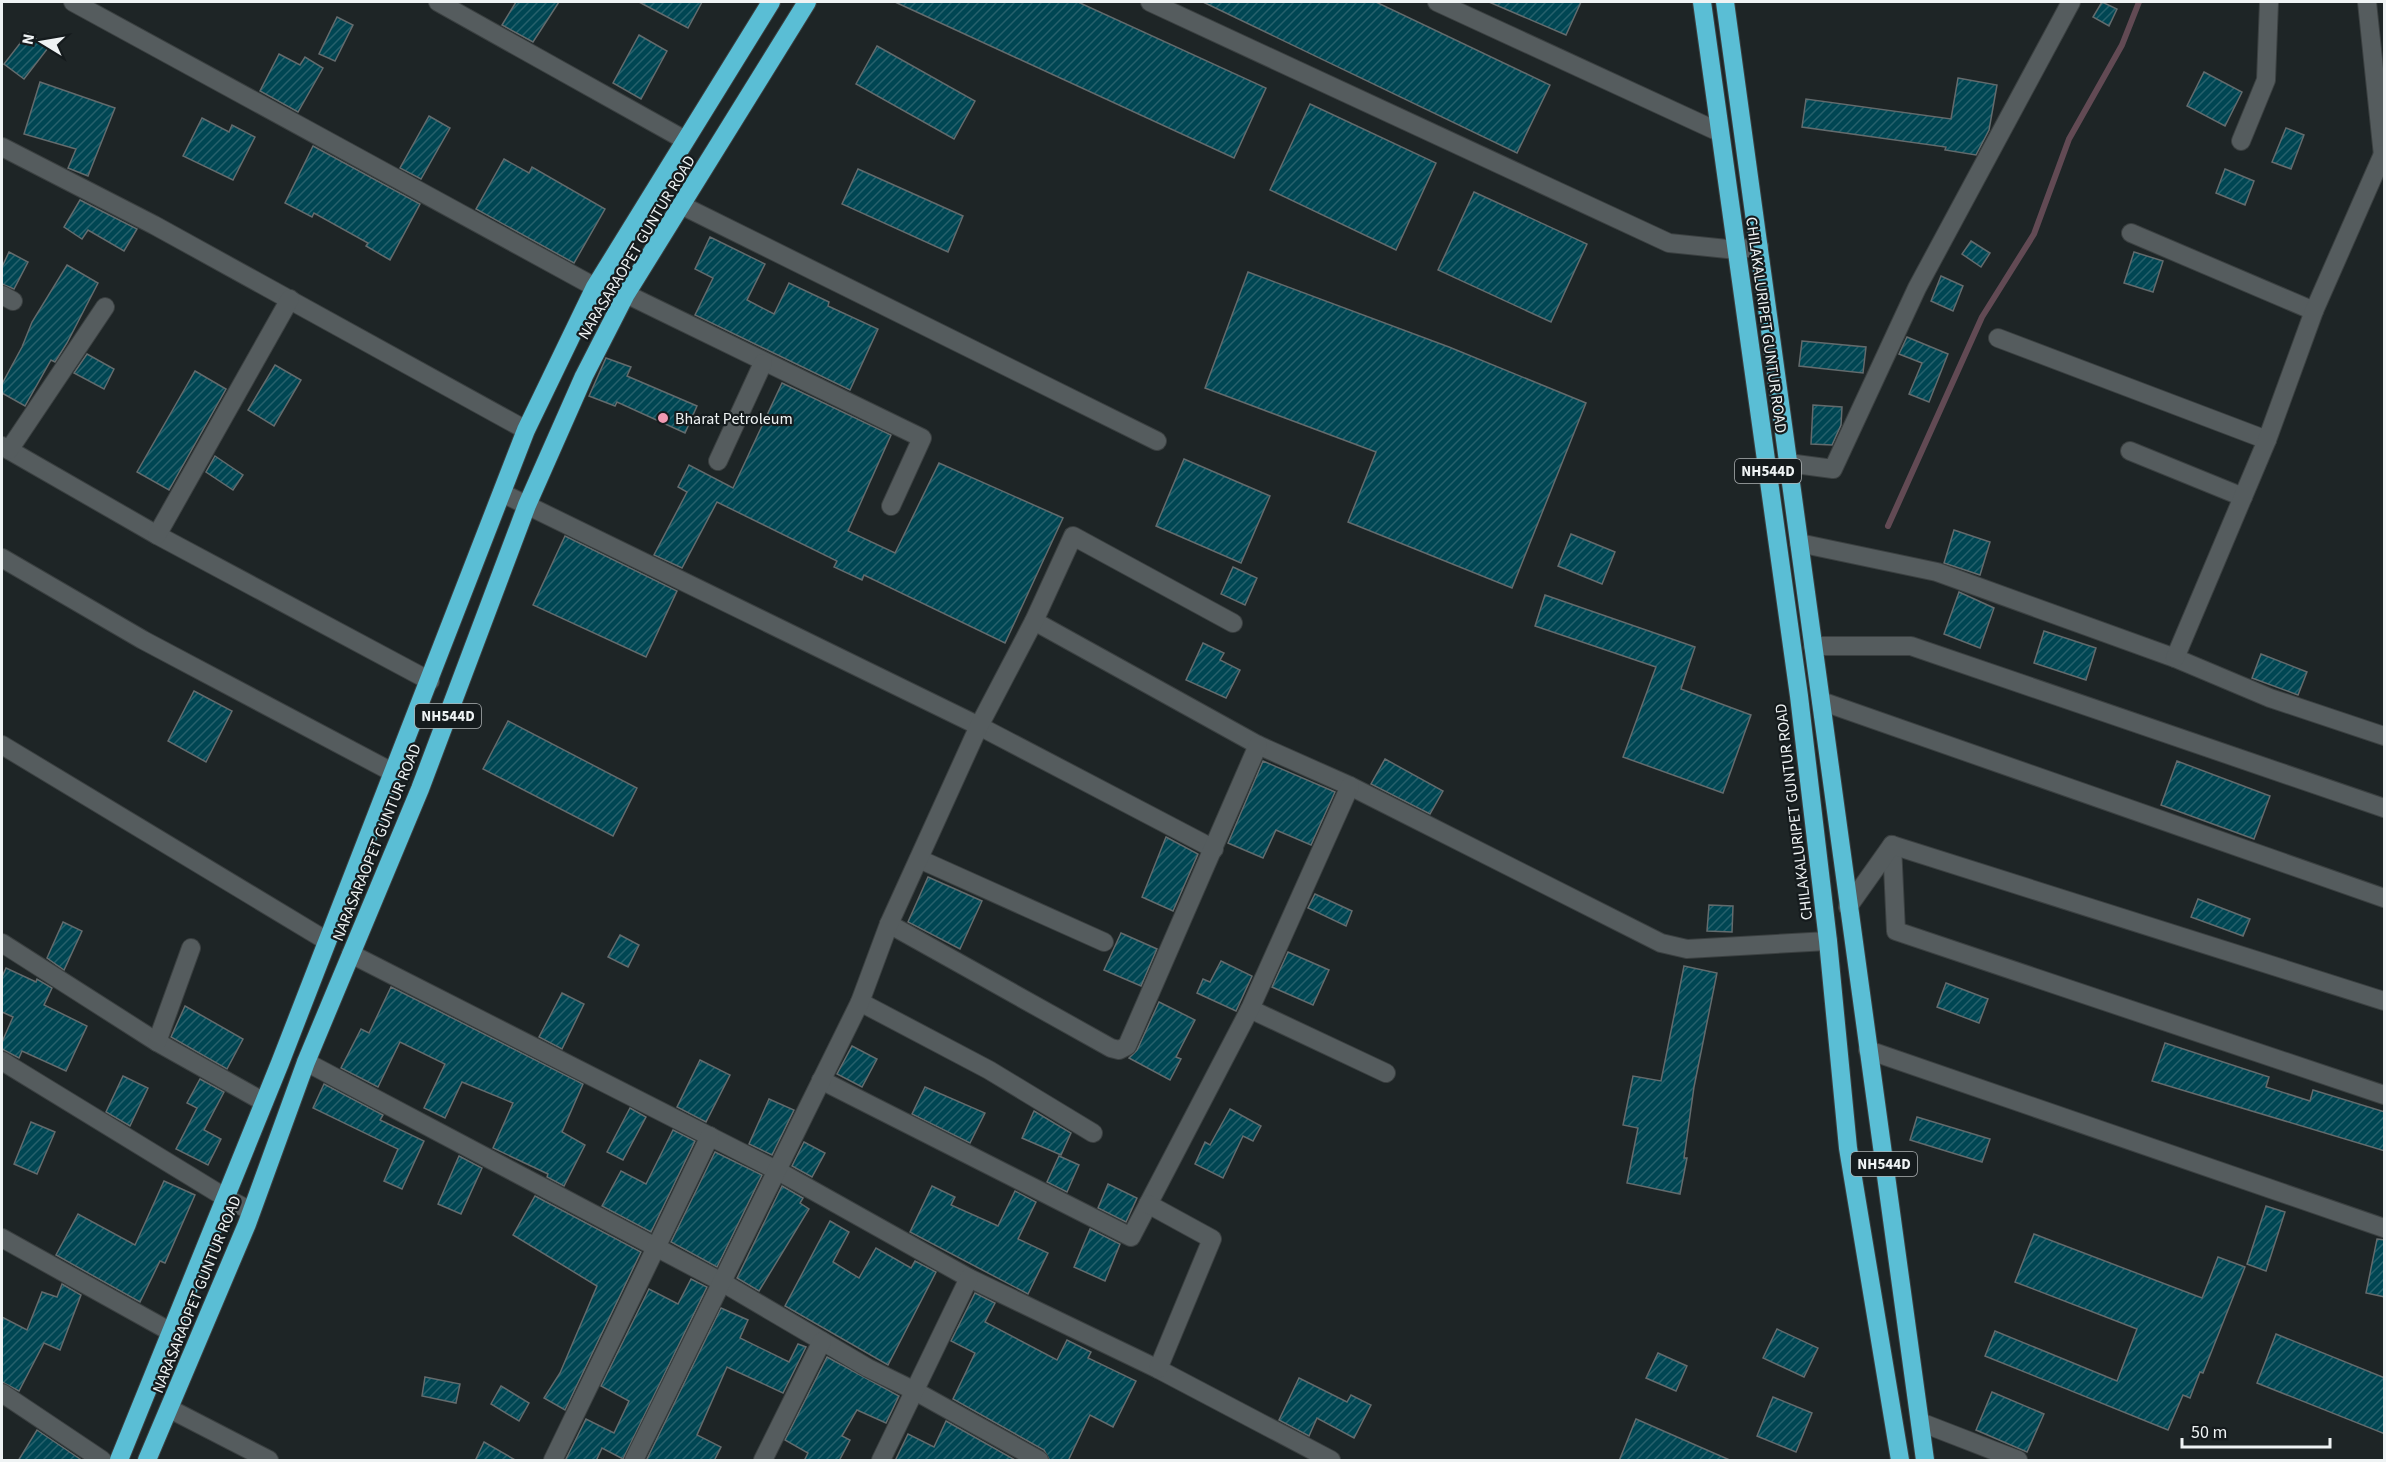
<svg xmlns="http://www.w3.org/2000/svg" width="2386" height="1462" viewBox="0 0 2386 1462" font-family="'Source Sans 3',sans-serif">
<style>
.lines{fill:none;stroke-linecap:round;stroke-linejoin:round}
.stream{stroke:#624a54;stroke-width:6}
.building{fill:url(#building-hatch);stroke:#636b6d;stroke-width:1.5}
.street-casing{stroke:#3b4041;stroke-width:20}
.highway-casing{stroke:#3b4041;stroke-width:20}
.street{stroke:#555c5e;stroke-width:18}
.highway{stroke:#5abed5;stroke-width:18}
.poi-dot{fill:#f19ab3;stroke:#151b1d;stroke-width:2}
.labels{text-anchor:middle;stroke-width:4.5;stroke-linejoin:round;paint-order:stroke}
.shield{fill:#151b1d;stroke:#aeb2b4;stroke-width:1.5}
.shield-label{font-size:15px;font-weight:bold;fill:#eff3f4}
.street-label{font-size:16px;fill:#eff3f4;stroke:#151b1d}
.poi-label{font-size:16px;fill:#eff3f4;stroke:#151b1d;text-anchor:start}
</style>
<defs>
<pattern id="building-hatch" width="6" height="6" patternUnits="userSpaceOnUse" patternTransform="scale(1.5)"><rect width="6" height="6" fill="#004653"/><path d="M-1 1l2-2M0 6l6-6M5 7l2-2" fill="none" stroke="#26616c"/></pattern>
</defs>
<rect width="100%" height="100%" fill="#1e2526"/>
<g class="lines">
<path class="stream" d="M1888,526L1982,317L2034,234L2069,139L2122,45L2139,2"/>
</g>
<g class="building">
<path d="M516,2H559L533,42L502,25Z"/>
<path d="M639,2H702L688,28Z"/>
<path d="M895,2H1078L1266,88L1234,158Z"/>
<path d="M1203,2H1376L1550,85L1517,153Z"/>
<path d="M1489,2H1581L1566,35Z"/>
<path d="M2102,2L2117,9L2109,26L2093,17Z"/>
<path d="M337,17L353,25L335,61L319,54Z"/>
<path d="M28,33L48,48L24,79L4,64Z"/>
<path d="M639,35L667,51L641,99L613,83Z"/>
<path d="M877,46L975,101L954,139L856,84Z"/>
<path d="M279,54L300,65L305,57L323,68L298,112L260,91Z"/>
<path d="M2204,72L2242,92L2225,126L2187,106Z"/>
<path d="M1958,78L1997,85L1989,130L1976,155L1945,150L1946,147L1802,127L1806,99L1951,119Z"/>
<path d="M40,82L115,108L88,176L68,168L76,149L24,134Z"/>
<path d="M1310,104L1436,163L1396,250L1270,190Z"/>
<path d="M429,116L450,128L421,179L400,168Z"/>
<path d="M202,118L229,132L232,125L255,137L233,180L183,156Z"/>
<path d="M2286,128L2304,135L2291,169L2272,162Z"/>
<path d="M313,146L420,204L390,260L366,246L368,243L314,213L312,217L285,203Z"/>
<path d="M504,159L529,173L532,167L605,209L574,263L476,209Z"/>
<path d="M858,169L963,216L948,252L842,204Z"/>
<path d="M2225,169L2254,181L2245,205L2216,193Z"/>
<path d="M1474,192L1587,244L1551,322L1438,270Z"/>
<path d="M80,200L137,229L124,251L88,230L82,239L64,227Z"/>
<path d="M710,237L765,264L747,300L774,314L789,283L829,302L828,306L878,329L850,390L695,315L713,278L695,269Z"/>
<path d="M1971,241L1990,253L1981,267L1962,254Z"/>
<path d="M9,252L28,262L14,289L2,284V267Z"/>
<path d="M2134,252L2163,261L2153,292L2124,283Z"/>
<path d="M67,265L98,283L67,343L55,362L51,360L25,406L2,393V384L22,347L32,322Z"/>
<path d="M1248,272L1449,347L1586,403L1512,588L1348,522L1376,452L1205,388Z"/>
<path d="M1941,276L1963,286L1953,311L1931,301Z"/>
<path d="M1907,337L1948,354L1929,402L1909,394L1922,363L1899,354Z"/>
<path d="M1802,341L1866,347L1863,373L1799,366Z"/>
<path d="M87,354L114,369L104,389L74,373Z"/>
<path d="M606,358L631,367L627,376L697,406L685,433L617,402L615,406L589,396Z"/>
<path d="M275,365L301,380L274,426L248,410Z"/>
<path d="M195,371L226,389L169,490L137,472Z"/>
<path d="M782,383L891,435L848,531L895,553L939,463L1063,518L1005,643L864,575L862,580L834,567L837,561L717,502L682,568L654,555L687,492L678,487L689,465L733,488Z"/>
<path d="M1813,405L1842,407L1841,425L1832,445L1811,444Z"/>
<path d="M215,456L243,475L233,490L206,472Z"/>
<path d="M1184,459L1270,496L1241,563L1156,526Z"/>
<path d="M1954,530L1990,542L1980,575L1944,563Z"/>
<path d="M1571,534L1615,552L1602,584L1558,566Z"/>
<path d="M565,536L677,591L646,657L533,605Z"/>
<path d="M1233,567L1257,578L1245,605L1221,594Z"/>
<path d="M1959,592L1994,608L1980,648L1944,634Z"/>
<path d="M1545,595L1695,647L1681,689L1751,715L1723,793L1623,757L1656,667L1535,626Z"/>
<path d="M2044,631L2096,648L2086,680L2034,663Z"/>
<path d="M1203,643L1224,653L1220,660L1240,670L1226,698L1186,680Z"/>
<path d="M2261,654L2307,672L2298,695L2252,678Z"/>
<path d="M194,691L232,711L206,762L168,741Z"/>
<path d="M508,721L637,788L613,836L483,769Z"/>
<path d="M1385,759L1443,791L1430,814L1371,784Z"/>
<path d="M1263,761L1335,792L1311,845L1276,830L1263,858L1228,843Z"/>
<path d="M2177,761L2270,796L2254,839L2161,805Z"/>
<path d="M1166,837L1198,854L1173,911L1142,897Z"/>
<path d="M928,877L982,901L960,949L908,922Z"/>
<path d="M1315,894L1352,911L1346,926L1308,908Z"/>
<path d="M2198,899L2250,919L2243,936L2191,917Z"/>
<path d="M1709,905L1733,906L1732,932L1707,931Z"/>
<path d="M63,922L82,931L64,970L47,958Z"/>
<path d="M1121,933L1157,949L1141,986L1104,970Z"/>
<path d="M620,935L639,945L628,967L608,957Z"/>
<path d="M1288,952L1329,970L1313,1005L1272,987Z"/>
<path d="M1221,961L1252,976L1236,1011L1197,993L1203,979L1210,982Z"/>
<path d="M1684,966L1717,973L1694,1087L1684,1158H1687L1680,1194L1627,1183L1638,1128L1623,1125L1633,1076L1661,1081Z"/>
<path d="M6,968L36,982L37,979L52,988L44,1005L87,1026L66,1071L22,1051L19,1058L2,1049V1042L13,1017L2,1012V977Z"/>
<path d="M1946,983L1988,999L1979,1023L1937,1007Z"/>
<path d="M391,987L583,1084L562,1132L585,1145L564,1186L547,1177L548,1174L493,1148L513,1103L462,1082L445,1118L424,1108L445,1064L400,1042L378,1087L341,1068L361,1029L369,1033Z"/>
<path d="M562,993L584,1004L562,1049L539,1037Z"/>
<path d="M1159,1002L1195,1020L1176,1057L1181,1059L1170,1080L1129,1058L1137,1050Z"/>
<path d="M185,1006L243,1039L227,1069L171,1037Z"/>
<path d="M2165,1043L2269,1077L2266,1087L2310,1101L2313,1090L2385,1112V1151L2152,1081Z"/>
<path d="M852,1046L877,1059L862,1087L837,1074Z"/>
<path d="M700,1060L730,1075L706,1122L677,1107Z"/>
<path d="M123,1076L148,1088L130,1126L106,1112Z"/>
<path d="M200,1079L224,1092L204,1130L221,1139L208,1165L176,1149L197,1108L187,1103Z"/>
<path d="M324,1084L383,1115L380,1120L424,1141L402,1189L384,1181L398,1149L313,1108Z"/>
<path d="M925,1087L985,1113L970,1143L912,1114Z"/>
<path d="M769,1099L794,1110L772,1155L749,1144Z"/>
<path d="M630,1108L646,1117L623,1160L607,1152Z"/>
<path d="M1230,1109L1261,1126L1253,1141L1243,1136L1223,1178L1195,1164L1205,1142L1210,1145Z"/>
<path d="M1034,1111L1071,1133L1061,1155L1022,1138Z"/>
<path d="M1917,1117L1990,1139L1982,1162L1910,1140Z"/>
<path d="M31,1122L55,1132L37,1174L14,1164Z"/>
<path d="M673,1130L695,1141L651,1232L602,1206L621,1171L646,1184Z"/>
<path d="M804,1142L825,1153L812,1177L792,1166Z"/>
<path d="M715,1152L762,1175L717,1267L671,1242Z"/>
<path d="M459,1156L482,1168L461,1214L438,1204Z"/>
<path d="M1059,1156L1079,1165L1067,1192L1047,1182Z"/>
<path d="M164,1181L195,1195L165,1263L160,1261L140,1302L56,1255L78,1214L135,1245Z"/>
<path d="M1108,1184L1137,1198L1126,1222L1098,1208Z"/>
<path d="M782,1186L803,1198L800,1203L809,1209L759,1291L737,1278Z"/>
<path d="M932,1186L955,1197L951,1205L998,1226L1015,1191L1036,1202L1018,1239L1048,1253L1028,1294L910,1232Z"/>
<path d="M535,1196L641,1252L565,1410L544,1398L560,1373L597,1286L513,1235Z"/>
<path d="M2266,1206L2285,1212L2266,1271L2247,1264Z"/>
<path d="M830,1221L849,1232L833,1262L859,1278L876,1248L911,1268L915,1261L936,1272L888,1365L785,1306Z"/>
<path d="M1090,1229L1120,1244L1105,1281L1074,1267Z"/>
<path d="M2034,1234L2202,1298L2218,1257L2245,1267L2203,1373L2200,1372L2190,1398L2183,1395L2168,1430L1985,1356L1995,1331L2117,1381L2137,1329L2015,1282Z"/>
<path d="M2377,1239L2385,1240V1297L2366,1293Z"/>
<path d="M691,1279L707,1287L623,1459L602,1448L596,1461H565L586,1419L614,1433L629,1401L601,1386L649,1289L678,1304Z"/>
<path d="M62,1284L81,1295L60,1350L44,1343L19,1391L2,1382V1317L27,1330L42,1292L57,1297Z"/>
<path d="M975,1293L995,1303L985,1322L1057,1360L1067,1340L1091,1352L1088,1358L1136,1381L1113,1427L1090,1415L1068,1461H1050L1044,1450L953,1399L975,1353L951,1341Z"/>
<path d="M721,1308L748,1320L740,1338L789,1362L798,1344L806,1347L783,1393L727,1367L697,1435L721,1447L714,1461H646Z"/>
<path d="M1777,1329L1818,1348L1804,1377L1763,1358Z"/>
<path d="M2276,1334L2385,1378V1434L2257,1383Z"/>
<path d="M1658,1353L1687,1366L1676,1391L1646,1378Z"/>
<path d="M827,1357L899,1396L886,1423L857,1410L842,1436L850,1440L839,1461H804L808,1453L785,1440Z"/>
<path d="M425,1377L460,1384L456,1403L422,1396Z"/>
<path d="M1299,1378L1347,1402L1351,1395L1371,1405L1354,1438L1317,1418L1309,1436L1279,1420Z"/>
<path d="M501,1386L529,1403L519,1421L491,1404Z"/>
<path d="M1992,1392L2044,1414L2027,1452L1976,1430Z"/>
<path d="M1773,1397L1812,1413L1796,1452L1757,1436Z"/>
<path d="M1636,1419L1732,1461H1619Z"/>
<path d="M946,1421L1017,1461H895L908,1434L934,1447Z"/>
<path d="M37,1430L83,1461H18Z"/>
<path d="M484,1442L517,1461H475Z"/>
</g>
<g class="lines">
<g class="street-casing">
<g id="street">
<path d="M73,2L595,287"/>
<path d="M438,2L685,140"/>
<path d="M1150,2L1669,243L1737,250L1759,246"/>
<path d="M1437,2L1719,132"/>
<path d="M2367,2L2384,165"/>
<path d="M2241,141L2266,80L2269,2"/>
<path d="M2,147L154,225L526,430"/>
<path d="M683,206L1157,441"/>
<path d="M2131,233L2314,311"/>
<path d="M626,294L922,438L891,506"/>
<path d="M2,295L13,301"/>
<path d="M1998,338L2267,440"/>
<path d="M2,446L157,535L430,681"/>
<path d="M9,450L105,307"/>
<path d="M2130,451L2243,497"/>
<path d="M718,461L763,363"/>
<path d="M1788,463L1833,469L1917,288L2071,2"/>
<path d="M502,493L979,726L1214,849"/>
<path d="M157,535L290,299"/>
<path d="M1799,543L1937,572L2175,658L2270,698L2384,736"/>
<path d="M2,558L143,640L394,773"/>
<path d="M1034,621L1258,745L1350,786L1661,943L1687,949L1828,941"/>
<path d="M1813,646H1911L2384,808"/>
<path d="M2175,658L2267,440L2314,311L2383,154"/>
<path d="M1821,701L2384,898"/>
<path d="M2,745L327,941"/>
<path d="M1892,845L1896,931L2384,1095"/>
<path d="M919,859L1104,942"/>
<path d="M1848,907L1892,845L2384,1001"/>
<path d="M889,924L1111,1048L1119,1050L1127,1046L1258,745"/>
<path d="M2,943L157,1042L264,1102"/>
<path d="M351,954L778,1171L969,1278L1158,1369L1331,1460"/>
<path d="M860,1002L989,1070L1093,1133"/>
<path d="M1250,1009L1386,1073"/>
<path d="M157,1042L191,948"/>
<path d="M1868,1050L2384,1228"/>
<path d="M2,1061L226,1198L251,1211"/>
<path d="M306,1062L720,1281L868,1368L915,1391L1039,1460"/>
<path d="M821,1080L1131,1237L1250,1009L1350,786"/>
<path d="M1148,1204L1212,1239L1158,1369"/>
<path d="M2,1238L171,1332"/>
<path d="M2,1393L102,1460"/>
<path d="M170,1409L269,1460"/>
<path d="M1920,1422L2018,1460"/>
<path d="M553,1460L710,1136"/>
<path d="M634,1460L860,1002L889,924L979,726L1034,621L1073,536L1233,623"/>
<path d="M763,1460L822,1341"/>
<path d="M881,1460L969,1278"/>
</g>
</g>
<g class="highway-casing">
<g id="highway">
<path d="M1702,2L1799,696L1828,941L1848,1148L1900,1460"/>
<path d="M1725,2L1925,1460"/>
<path d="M119,1460L280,1063L526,430L595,287L771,2"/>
<path d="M147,1460L247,1224L306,1062L420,789L527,505L584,376L626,294L807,2"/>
</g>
</g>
<use href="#street" class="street"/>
<use href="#highway" class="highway"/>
</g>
<circle class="poi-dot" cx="663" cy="418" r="6"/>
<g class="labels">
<g class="shield">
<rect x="1735" y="459" width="66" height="24" rx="4.5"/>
<rect x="415" y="704" width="66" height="24" rx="4.5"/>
<rect x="1851" y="1152" width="66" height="24" rx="4.5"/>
</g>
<g class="shield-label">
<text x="1768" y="476">NH544D</text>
<text x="448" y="721">NH544D</text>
<text x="1884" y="1169">NH544D</text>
</g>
<g class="street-label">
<text transform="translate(636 247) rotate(-59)" y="6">NARASARAOPET GUNTUR ROAD</text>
<text transform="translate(1767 325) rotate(82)" y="6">CHILAKALURIPET GUNTUR ROAD</text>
<text transform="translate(1793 812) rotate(-97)" y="6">CHILAKALURIPET GUNTUR ROAD</text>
<text transform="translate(376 842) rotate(-68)" y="6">NARASARAOPET GUNTUR ROAD</text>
<text transform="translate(196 1294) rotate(-68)" y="6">NARASARAOPET GUNTUR ROAD</text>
</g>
<g class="poi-label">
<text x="675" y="424">Bharat Petroleum</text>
</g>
</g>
<rect width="2386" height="1462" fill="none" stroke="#eff3f4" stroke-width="6"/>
<g transform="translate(42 42) rotate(281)" stroke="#151b1d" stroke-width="4.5" paint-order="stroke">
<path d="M0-4.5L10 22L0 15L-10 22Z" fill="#eff3f4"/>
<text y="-9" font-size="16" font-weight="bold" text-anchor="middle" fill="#eff3f4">N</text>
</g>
<path d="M2182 1438v9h148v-9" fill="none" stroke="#eff3f4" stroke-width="3"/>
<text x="2191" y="1438" font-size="18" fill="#eff3f4" stroke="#151b1d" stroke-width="4.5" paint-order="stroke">50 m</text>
</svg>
